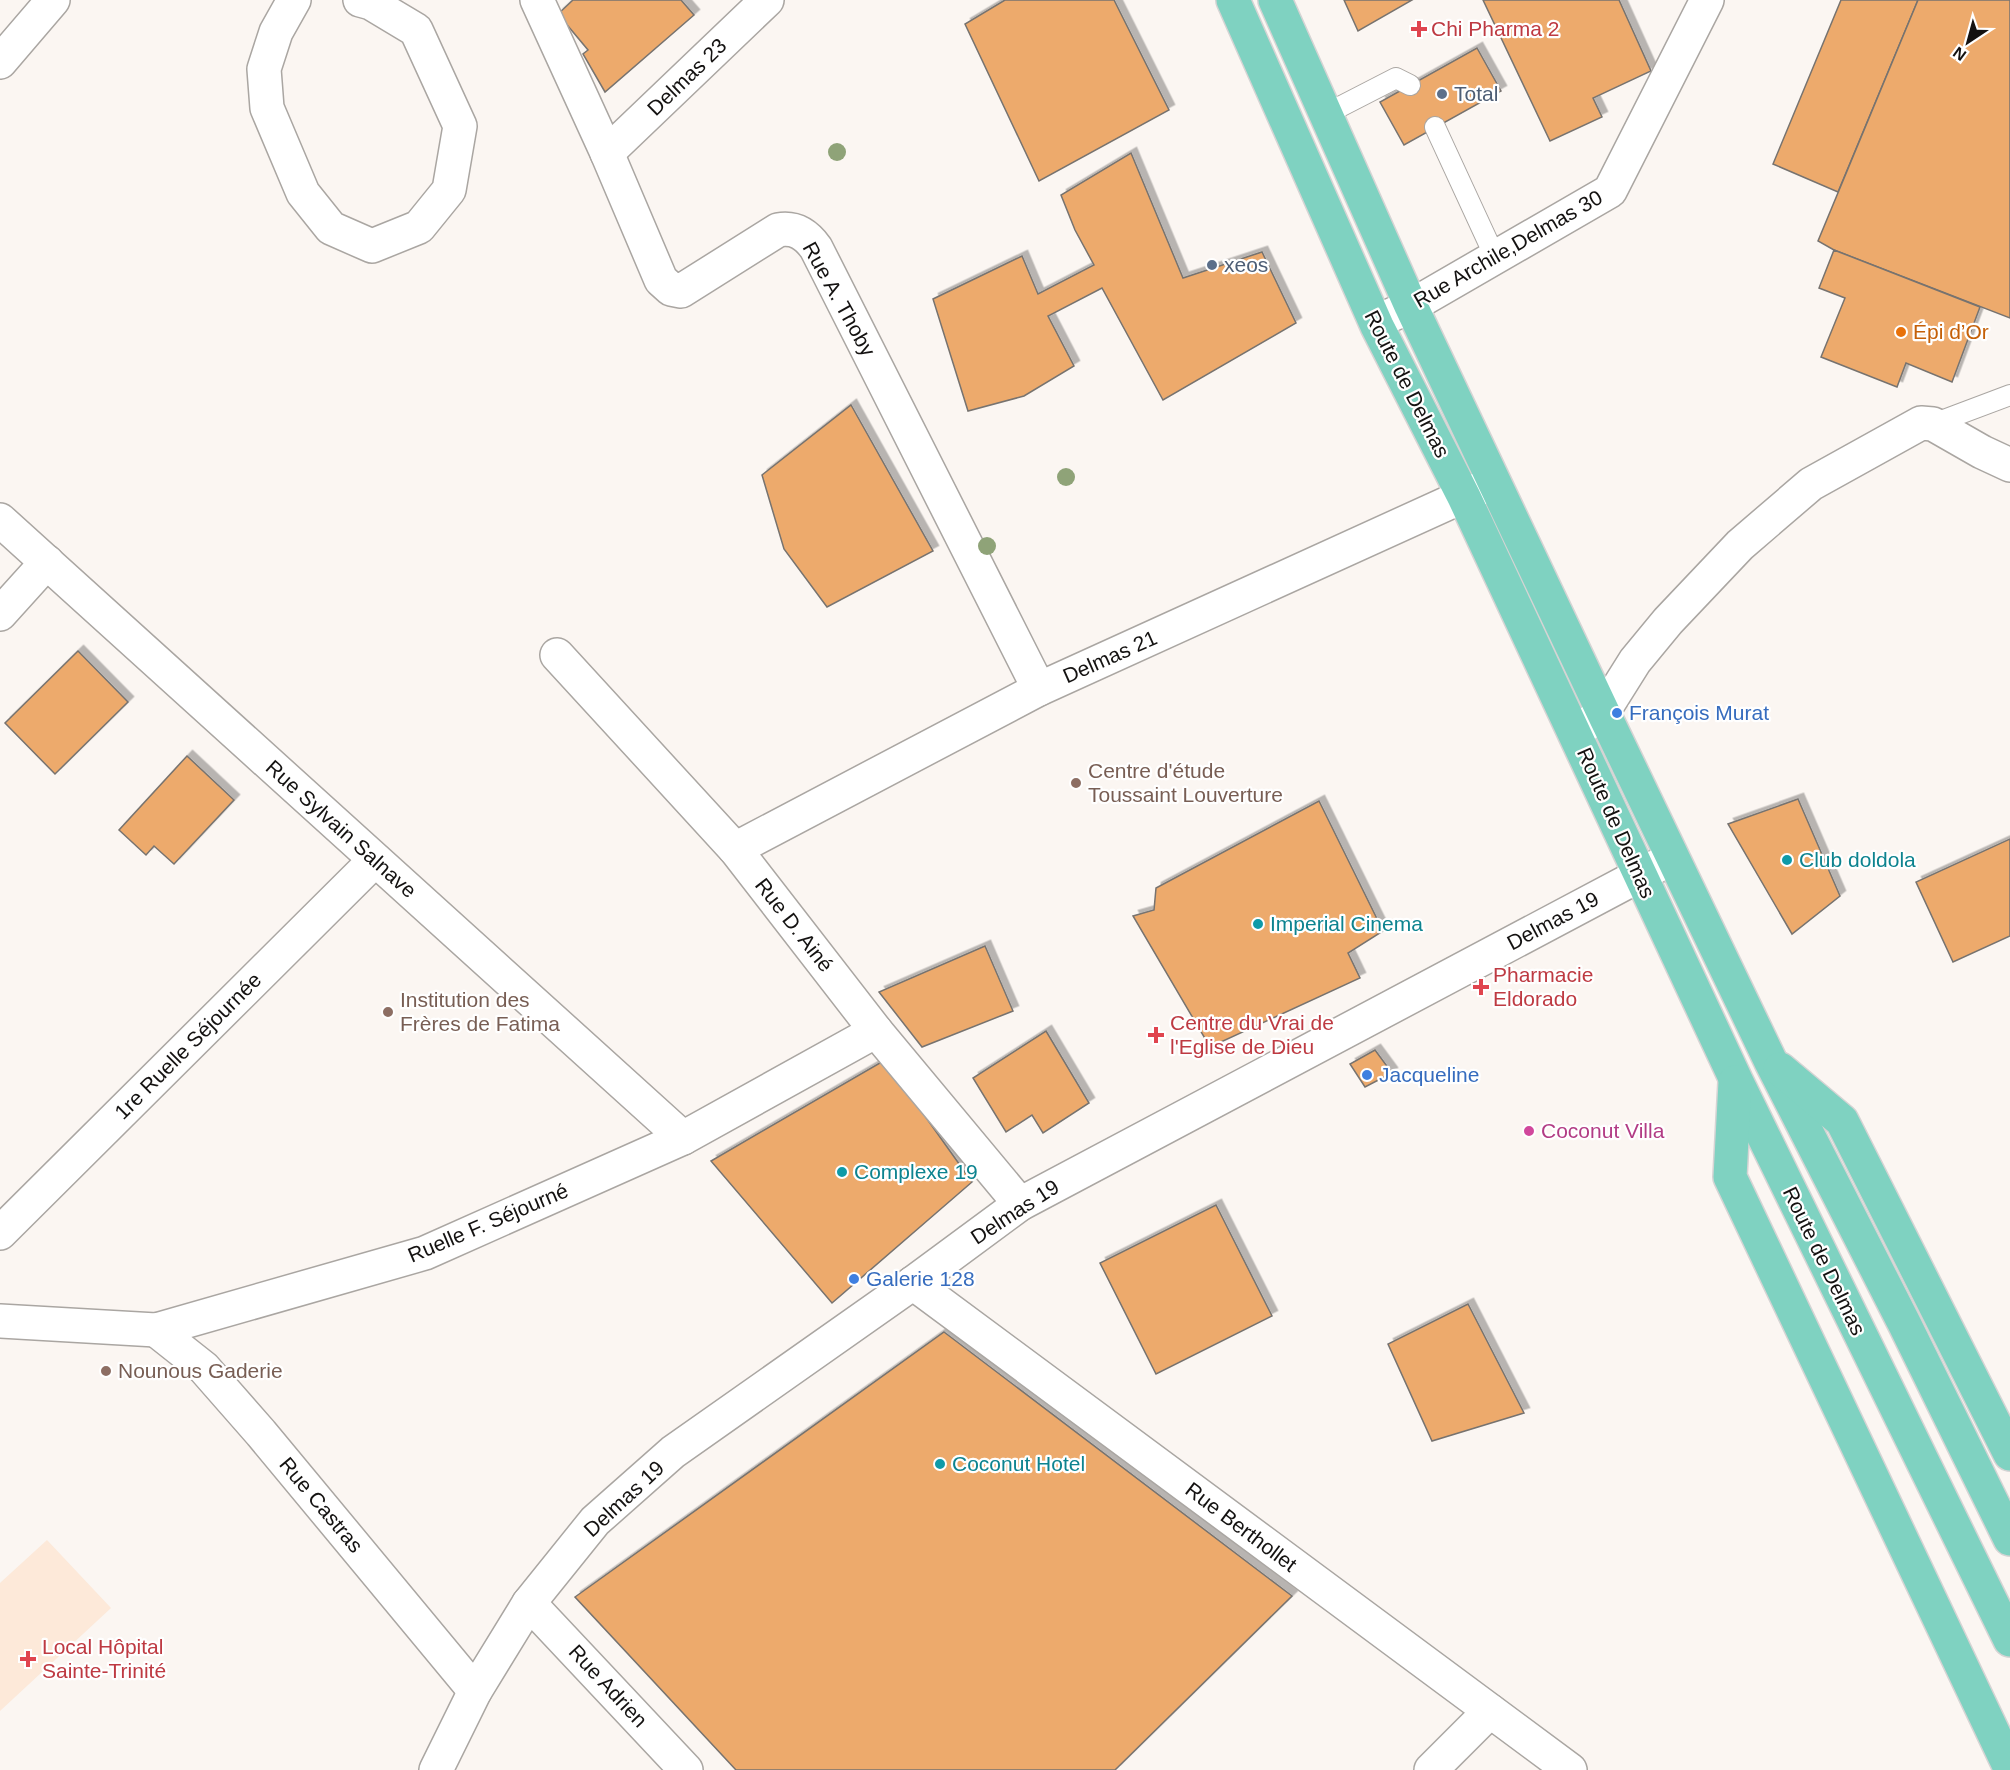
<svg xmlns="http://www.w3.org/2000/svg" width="2010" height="1770" viewBox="0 0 2010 1770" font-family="Helvetica,sans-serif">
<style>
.medical{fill:#fde9d9}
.building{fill:#edaa6c;stroke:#77736f;stroke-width:1.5;filter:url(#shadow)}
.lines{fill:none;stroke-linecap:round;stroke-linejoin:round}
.lane-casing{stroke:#aaa6a2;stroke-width:22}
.street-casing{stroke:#aaa6a2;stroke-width:36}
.primary-casing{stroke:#d5d4d4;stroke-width:36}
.lane{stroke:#fff;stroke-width:20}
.street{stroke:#fff;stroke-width:33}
.primary{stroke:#7fd2c1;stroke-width:33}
.tree{fill:#8fa378}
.health-dot{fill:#e0444e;stroke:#fff;stroke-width:2}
.service-dot{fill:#5c6f8a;stroke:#fff;stroke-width:2}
.food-dot{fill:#e8710a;stroke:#fff;stroke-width:2}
.shop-dot{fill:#3f7fe0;stroke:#fff;stroke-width:2}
.education-dot{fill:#8d6e63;stroke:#fff;stroke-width:2}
.culture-dot{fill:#0f9aa8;stroke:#fff;stroke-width:2}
.hotel-dot{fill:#d1479c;stroke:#fff;stroke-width:2}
.labels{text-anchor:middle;stroke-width:4.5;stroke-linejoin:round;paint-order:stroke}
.health-label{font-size:21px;fill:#be3a42;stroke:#fff;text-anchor:start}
.street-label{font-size:21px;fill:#141211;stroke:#fff}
.service-label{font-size:21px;fill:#4e5e75;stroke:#fff;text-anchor:start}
.food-label{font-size:21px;fill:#c56008;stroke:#fff;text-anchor:start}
.shop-label{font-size:21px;fill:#366cbe;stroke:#fff;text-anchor:start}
.education-label{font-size:21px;fill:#785e54;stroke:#fff;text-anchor:start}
.culture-label{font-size:21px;fill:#0d838f;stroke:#fff;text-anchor:start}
.hotel-label{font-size:21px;fill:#b23c85;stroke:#fff;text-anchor:start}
</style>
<defs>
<filter id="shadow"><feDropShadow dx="5.5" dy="-5.5" stdDeviation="0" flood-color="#0004"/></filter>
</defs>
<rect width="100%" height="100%" fill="#fbf6f2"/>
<path class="medical" d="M47,1540L111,1608L0,1711V1583Z"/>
<g class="building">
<path d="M573,0H681L694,15L605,92L583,54L588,50L558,14Z"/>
<path d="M1005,0H1114L1169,110L1039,181L965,24Z"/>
<path d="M1344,0H1412L1358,31Z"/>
<path d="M1483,0H1619L1651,71L1593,98L1602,117L1550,141Z"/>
<path d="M1841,0H1918L1838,192L1773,164Z"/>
<path d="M1918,0H2010V318L1834,250L1818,241Z"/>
<path d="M1477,48L1501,91L1404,145L1380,102Z"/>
<path d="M1131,153L1183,278L1262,252L1296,323L1163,400L1102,288L1048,316L1074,366L1024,396L968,411L933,299L1022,256L1038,294L1094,265L1075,230L1061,195Z"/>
<path d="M1834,250L1980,307L1952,382L1906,363L1897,387L1821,357L1845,298L1819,288Z"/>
<path d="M851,405L933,551L827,607L784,549L762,475Z"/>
<path d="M78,651L128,702L55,774L5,723Z"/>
<path d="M187,756L234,800L174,864L154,846L146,855L119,830Z"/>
<path d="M1798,799L1840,896L1792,934L1728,824Z"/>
<path d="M1319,801L1383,931L1348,953L1360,978L1210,1047L1133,916L1154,910L1156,888Z"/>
<path d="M2010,839V936L1953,962L1916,882Z"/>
<path d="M985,946L1013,1011L922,1047L879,992Z"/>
<path d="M1046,1031L1089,1103L1043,1133L1032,1115L1006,1132L973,1078Z"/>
<path d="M1375,1050L1392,1073L1365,1087L1350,1064Z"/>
<path d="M885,1060L972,1182L832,1303L711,1161Z"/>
<path d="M1216,1205L1272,1316L1156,1374L1100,1263Z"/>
<path d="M1468,1304L1524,1413L1432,1441L1388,1344Z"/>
<path d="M944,1332L1292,1596L1115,1770H736L575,1597Z"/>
</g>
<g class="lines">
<g class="lane-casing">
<g id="lane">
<path d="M1326,114L1396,78L1410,85"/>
<path d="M1435,127L1495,257"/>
<path d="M1933,424L2010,395"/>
</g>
</g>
<g class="street-casing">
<g id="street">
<path d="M294,0L276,32L264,69L267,108L303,193L331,228L372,246L419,227L449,190L460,126L416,30L371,3L360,0"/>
<path d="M537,0L607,153L661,280L671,289L681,291L778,230C795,227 806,234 816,248L1039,689"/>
<path d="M0,62L53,0"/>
<path d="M607,153L767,0"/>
<path d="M1376,322L1411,306L1610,191L1707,0"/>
<path d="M0,520L683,1138"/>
<path d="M0,614L47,562"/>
<path d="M557,655L735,849L876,1031L1020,1204"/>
<path d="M1582,728L1603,712L1635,661L1668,621L1740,545L1811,484L1921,423L1933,424L1982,452L2010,465"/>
<path d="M735,849L1039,689L1490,484"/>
<path d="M0,1233L375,860"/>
<path d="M913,1283L1570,1770"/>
<path d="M0,1321L156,1330L425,1253L683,1138L876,1031"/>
<path d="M156,1330L204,1368L261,1433L475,1691"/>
<path d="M529,1603L686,1770"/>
<path d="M436,1770L475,1691L529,1603L595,1521L673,1452L913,1283L1020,1204L1672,858"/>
<path d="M1431,1770L1490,1711"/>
</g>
</g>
<g class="primary-casing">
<g id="primary">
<path d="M1233,0L1377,326L1464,497L1736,1080L2010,1640"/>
<path d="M1275,0L1411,306L1603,712L1771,1062L1905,1325L2010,1539"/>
<path d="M1780,1069L1842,1121L2010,1454"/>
<path d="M1735,1082L1730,1177L2010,1768"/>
</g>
</g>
<use href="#lane" class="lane"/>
<use href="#street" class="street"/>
<use href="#primary" class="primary"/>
</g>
<g class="tree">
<circle cx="837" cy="152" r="9"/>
<circle cx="1066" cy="477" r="9"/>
<circle cx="987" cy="546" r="9"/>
</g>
<g class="health-dot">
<path d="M1416 20h6v6h6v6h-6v6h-6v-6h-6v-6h6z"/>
<path d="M1478 978h6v6h6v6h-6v6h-6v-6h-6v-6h6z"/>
<path d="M1153 1026h6v6h6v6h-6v6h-6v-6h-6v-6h6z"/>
<path d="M25 1650h6v6h6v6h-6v6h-6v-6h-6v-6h6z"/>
</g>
<g class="service-dot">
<circle cx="1442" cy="94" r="6"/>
<circle cx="1212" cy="265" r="6"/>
</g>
<circle class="food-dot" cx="1901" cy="332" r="6"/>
<g class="shop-dot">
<circle cx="1617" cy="713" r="6"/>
<circle cx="1367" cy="1075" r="6"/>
<circle cx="854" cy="1279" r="6"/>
</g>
<g class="education-dot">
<circle cx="1076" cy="783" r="6"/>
<circle cx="388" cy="1012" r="6"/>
<circle cx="106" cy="1371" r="6"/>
</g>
<g class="culture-dot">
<circle cx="1787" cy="860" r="6"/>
<circle cx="1258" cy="924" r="6"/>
<circle cx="842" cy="1172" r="6"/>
<circle cx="940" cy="1464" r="6"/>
</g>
<circle class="hotel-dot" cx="1529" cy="1131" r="6"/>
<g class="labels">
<g class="health-label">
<text x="1431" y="36">Chi Pharma 2</text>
<text x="1493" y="982">Pharmacie<tspan x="1493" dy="24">Eldorado</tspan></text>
<text x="1170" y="1030">Centre du Vrai de<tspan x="1170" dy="24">l'Eglise de Dieu</tspan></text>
<text x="42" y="1654">Local Hôpital<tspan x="42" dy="24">Sainte-Trinité</tspan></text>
</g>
<g class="street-label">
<text transform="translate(687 77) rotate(-44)" y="7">Delmas 23</text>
<text transform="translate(1508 249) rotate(-30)" y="7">Rue Archile,Delmas 30</text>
<text transform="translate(839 299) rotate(61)" y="7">Rue A. Thoby</text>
<text transform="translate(1407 384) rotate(63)" y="7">Route de Delmas</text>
<text transform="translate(1110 657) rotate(-24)" y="7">Delmas 21</text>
<text transform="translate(1616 823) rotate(66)" y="7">Route de Delmas</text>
<text transform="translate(341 829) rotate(42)" y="7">Rue Sylvain Salnave</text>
<text transform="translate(1553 921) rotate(-28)" y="7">Delmas 19</text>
<text transform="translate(794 925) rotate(52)" y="7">Rue D. Ainé</text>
<text transform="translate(188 1046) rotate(-45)" y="7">1re Ruelle Séjournée</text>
<text transform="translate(1015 1212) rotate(-33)" y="7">Delmas 19</text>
<text transform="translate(488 1223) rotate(-23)" y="7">Ruelle F. Séjourné</text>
<text transform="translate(1824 1261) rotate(64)" y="7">Route de Delmas</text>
<text transform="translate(624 1499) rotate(-43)" y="7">Delmas 19</text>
<text transform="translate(321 1505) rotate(50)" y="7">Rue Castras</text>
<text transform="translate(1241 1527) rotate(37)" y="7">Rue Berthollet</text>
<text transform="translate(608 1686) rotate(47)" y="7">Rue Adrien</text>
</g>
<g class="service-label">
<text x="1454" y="101">Total</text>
<text x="1224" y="272">xeos</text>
</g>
<g class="food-label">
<text x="1913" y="339">Épi d’Or</text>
</g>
<g class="shop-label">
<text x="1629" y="720">François Murat</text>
<text x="1379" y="1082">Jacqueline</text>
<text x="866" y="1286">Galerie 128</text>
</g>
<g class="education-label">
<text x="1088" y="778">Centre d'étude<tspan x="1088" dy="24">Toussaint Louverture</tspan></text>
<text x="400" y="1007">Institution des<tspan x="400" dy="24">Frères de Fatima</tspan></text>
<text x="118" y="1378">Nounous Gaderie</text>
</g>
<g class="culture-label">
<text x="1799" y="867">Club doldola</text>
<text x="1270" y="931">Imperial Cinema</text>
<text x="854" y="1179">Complexe 19</text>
<text x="952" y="1471">Coconut Hotel</text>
</g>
<g class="hotel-label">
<text x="1541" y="1138">Coconut Villa</text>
</g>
</g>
<g transform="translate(1968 42) rotate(216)" stroke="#ffffff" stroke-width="4.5" paint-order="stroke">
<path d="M0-4.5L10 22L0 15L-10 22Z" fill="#141211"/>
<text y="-9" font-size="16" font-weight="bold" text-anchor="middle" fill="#141211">N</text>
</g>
</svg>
